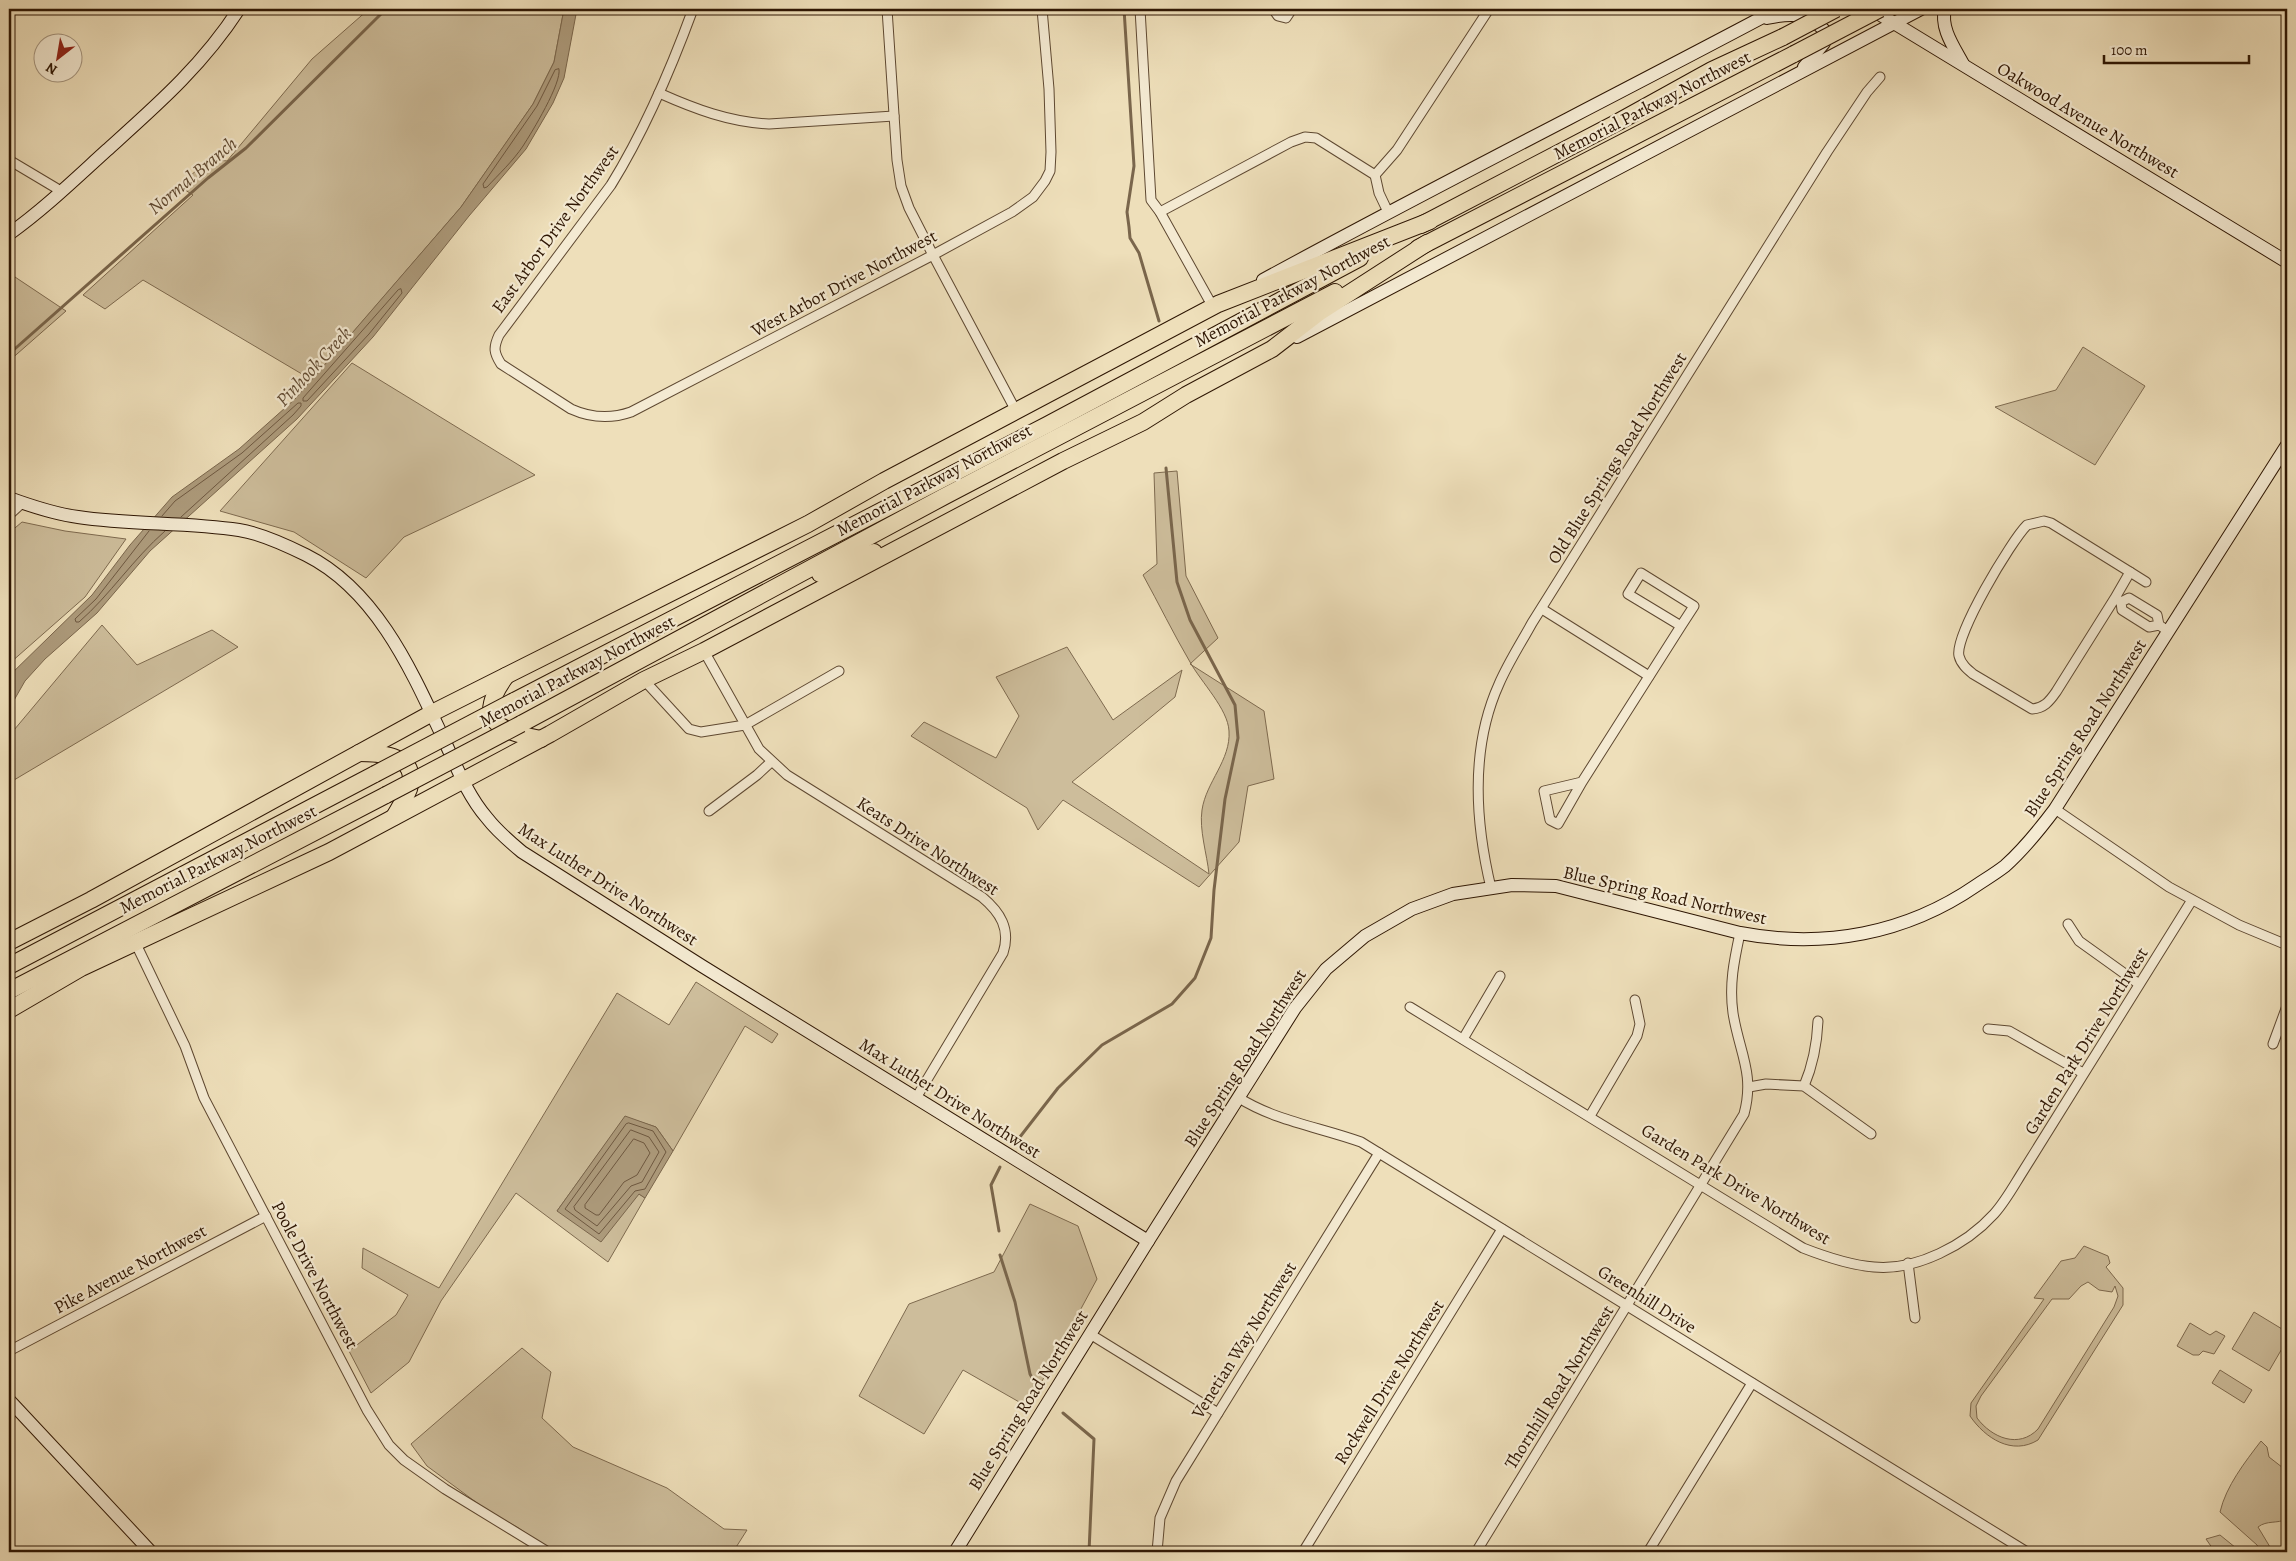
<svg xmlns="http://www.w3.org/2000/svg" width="2296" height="1561" viewBox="0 0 2296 1561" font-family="Alegreya,serif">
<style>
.green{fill:#cdbd9b;stroke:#7e6a4f;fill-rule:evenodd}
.water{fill:#ad9b7c;stroke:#7a664c}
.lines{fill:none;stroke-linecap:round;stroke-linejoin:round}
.shore{stroke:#6e5840;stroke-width:1}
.stream{stroke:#7a664c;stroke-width:3}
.street-casing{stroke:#5e4831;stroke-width:11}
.secondary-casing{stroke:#2e1603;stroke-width:14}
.highway-casing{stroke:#2e1603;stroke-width:18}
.street{stroke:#f4ead2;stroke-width:9}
.secondary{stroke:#f4ead2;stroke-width:12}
.highway{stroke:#eedfba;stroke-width:16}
.highway-bridge-casing{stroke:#2e1603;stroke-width:18;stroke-linecap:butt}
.highway-bridge{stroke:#eedfba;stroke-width:16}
.labels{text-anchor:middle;stroke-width:4.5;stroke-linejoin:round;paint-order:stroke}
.street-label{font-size:18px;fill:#2e1603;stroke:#f4ead2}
.water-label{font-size:19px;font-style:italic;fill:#614b33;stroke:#f4ead2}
</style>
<rect width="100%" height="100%" fill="#eedfba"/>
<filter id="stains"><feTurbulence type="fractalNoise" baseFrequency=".004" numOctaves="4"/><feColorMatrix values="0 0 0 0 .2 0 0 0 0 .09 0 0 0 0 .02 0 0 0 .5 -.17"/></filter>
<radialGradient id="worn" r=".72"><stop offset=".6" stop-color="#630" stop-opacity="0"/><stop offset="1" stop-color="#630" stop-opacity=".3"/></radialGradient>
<g class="green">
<path d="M369,9H564L554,62L533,104L506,143L461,207L312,380L143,280L105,309L83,295L193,195L179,186L209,159L227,161L312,59Z"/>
<path d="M9,273L66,311L9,361Z"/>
<path d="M2083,347L2145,386L2095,465L1995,407L2056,390Z"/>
<path d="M352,363L535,475L404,537L366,578L294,532L220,511Z"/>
<path d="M1177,471L1186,576L1218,638L1190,664L1264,711L1274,779L1248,786L1239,842L1199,887L1063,800L1038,830L1027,808L911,736L924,722L996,758L1019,716L996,677L1067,647L1113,720L1182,670L1175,697L1072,782L1209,874C1207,854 1199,830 1202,810C1206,782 1231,760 1229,731C1228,709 1201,682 1190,662C1173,633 1159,604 1143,575L1157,564L1154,473Z"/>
<path d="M22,522L65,531L126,539L85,597L10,663L9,533Z"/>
<path d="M102,625L137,665L212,630L238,647L9,783V742L14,730Z"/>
<path d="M696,982L778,1034L772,1043L745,1026L673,1151L656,1127L625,1117L557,1211L639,1194L645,1198L608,1262L516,1193L441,1301L409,1362L371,1393L349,1351L396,1315L408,1295L362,1268L363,1248L439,1288L617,993L669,1025Z"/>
<path d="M1030,1204L1078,1226L1097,1279L1028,1407L963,1370L924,1434L859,1396L909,1304L994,1272Z"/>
<path d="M2084,1246L2108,1256L2110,1263L2106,1267L2123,1288V1305L2038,1440C2012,1456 1985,1438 1970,1416L1971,1403L2044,1299L2034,1298L2061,1261L2075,1258ZM2088,1282L2099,1290L2112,1292L2115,1286L2118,1296L2114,1307L2038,1429C2019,1449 1992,1438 1977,1418L1976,1406L1981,1396L2052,1299H2069L2081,1286Z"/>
<path d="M2254,1312L2287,1332V1340L2269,1371L2232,1349Z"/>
<path d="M2190,1323L2210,1335L2216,1331L2225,1336L2214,1354L2203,1351L2199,1355H2193L2177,1346Z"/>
<path d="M522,1348L551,1372L542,1418L573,1447L667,1488L724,1529L747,1530L733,1552H554L517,1527L492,1514L427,1466L411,1444Z"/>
<path d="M2220,1370L2252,1390L2244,1403L2212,1383Z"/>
<path d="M2261,1441L2267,1447L2269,1457L2287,1471V1519C2277,1524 2267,1520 2258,1527L2273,1552H2261L2257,1545L2220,1512C2226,1486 2245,1462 2261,1441Z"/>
<path d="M2220,1535L2241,1552H2215L2206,1539Z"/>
</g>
<g class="water">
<path d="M564,9H577L564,78L553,103L526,149L469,216L373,337L297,419L150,551L97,613L45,659L25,681L9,709V676L92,595L130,545L172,497L239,449L295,399L461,207L533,104L554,62Z"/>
<path d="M625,1116L656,1127L673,1151L645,1198L639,1194L601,1242L557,1211Z"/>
</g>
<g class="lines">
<g class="shore">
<path d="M559,69C562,83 532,132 523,146C513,161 499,174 487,187L484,188L483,184L537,106L555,70Z"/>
<path d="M401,289L402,293L369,334L307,401H303V398L398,290Z"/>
<path d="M162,516L175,501L242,453L298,403H301V406L293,415L181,517"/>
<path d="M149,531L96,599L75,619L76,622H79C110,595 133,559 165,531"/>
<path d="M629,1123L653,1131L666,1152L645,1189L635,1191L599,1234L565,1209L626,1124Z"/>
<path d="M631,1130L649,1137L659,1152L642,1182L631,1186L597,1226L575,1210L574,1207Z"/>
<path d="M634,1139L644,1143L650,1153L637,1175L624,1182L599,1215H596L585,1208V1205Z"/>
</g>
<g class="stream">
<path d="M1124,9L1134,166L1127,212L1129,227L1130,238L1139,253L1159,321"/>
<path d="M9,354L208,178L246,148L386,9"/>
<path d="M1016,1142L1058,1088L1102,1045L1172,1004L1195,978L1211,938L1214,890L1225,799L1238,738L1235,705L1190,620L1177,582L1166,468"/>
<path d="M999,1231L991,1185L1000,1167"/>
<path d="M1000,1255L1015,1302L1030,1374L1036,1385"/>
<path d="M1063,1413L1094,1439L1089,1552"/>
</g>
<g class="street-casing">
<g id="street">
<path d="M693,9C671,69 645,130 611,185L499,335C493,348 494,353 501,364L571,409C591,418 611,419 631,412L933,255L1012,212L1033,197L1045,181L1050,171L1051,152L1049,89L1042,9"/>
<path d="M887,9L897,160L901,186L909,208L933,255L1016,411"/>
<path d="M1140,9L1151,200L1160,212L1213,307"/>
<path d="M1273,9L1278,16L1286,18L1292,9"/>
<path d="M659,93C695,109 729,122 769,124L894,116"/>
<path d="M9,160L61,191"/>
<path d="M1375,175L1397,150L1489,9"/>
<path d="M1375,175L1379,193L1388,212"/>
<path d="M1160,212L1291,142L1305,137L1316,138L1375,175"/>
<path d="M9,515L22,503"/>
<path d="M2130,572L2146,582"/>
<path d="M2115,598L2130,572L2051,523L2044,521L2027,525C2011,541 1954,636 1959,656C1961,664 1967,669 1973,674L2032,709C2044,708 2049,702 2056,692L2115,598L2121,602"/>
<path d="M1542,609L1649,676"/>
<path d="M2159,625L2157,615L2129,598L2121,602L2122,610L2149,627L2159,625L2168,631"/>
<path d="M704,651L759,749L787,775L982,897C1000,912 1011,929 1003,953L916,1098"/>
<path d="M644,680L689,729L701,732L745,725L839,671"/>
<path d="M1582,782L1544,791L1550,820L1558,824L1582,782L1681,626L1694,606L1641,573L1628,594L1681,626"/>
<path d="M2055,809L2169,887L2239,925L2287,945"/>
<path d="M709,811L757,775L771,762"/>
<path d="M1491,888C1475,821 1470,748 1499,684C1508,663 1521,643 1532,623L1827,152L1867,92L1880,77"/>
<path d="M2068,924L2079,941L2139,984"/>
<path d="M136,944L185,1046L204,1098L367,1410L389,1445L404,1460L445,1489L548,1552"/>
<path d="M1410,1007L1803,1248C1826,1257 1849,1265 1874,1267C1916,1271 1966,1245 1994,1214C2004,1203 2012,1189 2020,1176L2192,900"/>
<path d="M1988,1029L2009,1031L2083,1073"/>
<path d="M1463,1039L1500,976"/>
<path d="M2273,1044L2287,1006"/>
<path d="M1804,1086C1813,1065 1817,1044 1818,1021"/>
<path d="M1749,1087L1766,1084L1804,1086L1871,1134"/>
<path d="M1239,1098C1276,1121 1319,1127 1361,1142L2027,1552"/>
<path d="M1590,1116L1637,1036L1640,1024L1635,1000"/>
<path d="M1908,1263L1915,1318"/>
<path d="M1090,1334L1218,1413"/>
<path d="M9,1351L266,1216"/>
<path d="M1157,1552L1160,1518L1176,1481L1379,1153"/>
<path d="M1303,1552L1502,1229"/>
<path d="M1476,1552L1744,1114C1755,1073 1739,1052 1733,1013C1729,985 1734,961 1740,933"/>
<path d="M1648,1552L1752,1383"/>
</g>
</g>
<g class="secondary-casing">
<g id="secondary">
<path d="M1871,9L2287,262"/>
<path d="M1945,9C1940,28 1954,47 1963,64"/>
<path d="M1767,18C1790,13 1807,12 1824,30V43L1804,67"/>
<path d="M9,234C44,209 75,179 107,150C157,105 202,66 239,9"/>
<path d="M1263,280C1433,187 1607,100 1778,9"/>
<path d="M1297,337L1921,9"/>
<path d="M9,498C31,506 54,514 78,517C131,525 186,522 239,530C259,533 288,546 306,555C378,591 413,674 445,742C457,768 468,796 487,818C497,831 510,842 522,852L702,966L1148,1241"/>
<path d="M9,1400L151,1552"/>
<path d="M955,1552L1148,1241L1295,1008L1326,969L1365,936L1412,909L1453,894L1512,885L1556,886L1740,933C1824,949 1906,934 1977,885C1986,879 1996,873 2005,866C2024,849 2040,829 2055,809L2287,445"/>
</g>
</g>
<g class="highway-casing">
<g id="highway">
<path d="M1421,225L1618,122L1712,70L1783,37"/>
<path d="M1418,248L1794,54"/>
<path d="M820,574L874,552"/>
<path d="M506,676C474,720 497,731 541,739"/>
<path d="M514,701L1047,425L1360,258"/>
<path d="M521,724L945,496L1335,292"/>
<path d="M359,753C381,753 420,755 409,789C405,799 399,808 394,817"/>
<path d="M9,942L91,900L432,713L808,524L884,481L1218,304L1430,221"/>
<path d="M9,966L375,774"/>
<path d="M9,991L386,795"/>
<path d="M9,1010L81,968L329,852L550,734L644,680L704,651L1063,461L1143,422L1186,395L1272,349L1320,312L1427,243"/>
</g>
</g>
<use href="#street" class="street"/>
<use href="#secondary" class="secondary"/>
<use href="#highway" class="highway"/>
<g class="highway-bridge-casing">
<g id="highway-bridge">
<path d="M1783,37L1836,9"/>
<path d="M1794,54L1880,9"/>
<path d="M375,774L514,701"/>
<path d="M386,795L521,724"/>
</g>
</g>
<use href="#highway-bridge" class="highway-bridge"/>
</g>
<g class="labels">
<g class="street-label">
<text transform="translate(1652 105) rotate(-27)" y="6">Memorial Parkway Northwest</text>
<text transform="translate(2088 120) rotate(31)" y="6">Oakwood Avenue Northwest</text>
<text transform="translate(555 229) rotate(-54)" y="6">East Arbor Drive Northwest</text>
<text transform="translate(844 283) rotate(-28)" y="6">West Arbor Drive Northwest</text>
<text transform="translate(1292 291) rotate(-28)" y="6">Memorial Parkway Northwest</text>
<text transform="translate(1617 458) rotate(-58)" y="6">Old Blue Springs Road Northwest</text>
<text transform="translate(934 480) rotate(-28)" y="6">Memorial Parkway Northwest</text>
<text transform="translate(577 671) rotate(-28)" y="6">Memorial Parkway Northwest</text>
<text transform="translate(2085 728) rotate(-57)" y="6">Blue Spring Road Northwest</text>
<text transform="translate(928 846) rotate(33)" y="6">Keats Drive Northwest</text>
<text transform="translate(218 859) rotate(-27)" y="6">Memorial Parkway Northwest</text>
<text transform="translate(608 884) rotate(33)" y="6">Max Luther Drive Northwest</text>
<text transform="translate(1665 895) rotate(13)" y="6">Blue Spring Road Northwest</text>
<text transform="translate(2086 1041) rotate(-58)" y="6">Garden Park Drive Northwest</text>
<text transform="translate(1245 1058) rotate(-57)" y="6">Blue Spring Road Northwest</text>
<text transform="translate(950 1098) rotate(32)" y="6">Max Luther Drive Northwest</text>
<text transform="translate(1736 1184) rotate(31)" y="6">Garden Park Drive Northwest</text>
<text transform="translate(130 1269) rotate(-28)" y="6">Pike Avenue Northwest</text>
<text transform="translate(315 1275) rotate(62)" y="6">Poole Drive Northwest</text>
<text transform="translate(1647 1299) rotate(32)" y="6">Greenhill Drive</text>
<text transform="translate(1244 1340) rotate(-58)" y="6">Venetian Way Northwest</text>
<text transform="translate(1389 1382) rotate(-58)" y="6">Rockwell Drive Northwest</text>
<text transform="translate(1559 1387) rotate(-58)" y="6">Thornhill Road Northwest</text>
<text transform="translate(1028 1400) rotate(-58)" y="6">Blue Spring Road Northwest</text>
</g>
<g class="water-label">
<text transform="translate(192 175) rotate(-40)" y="7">Normal Branch</text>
<text transform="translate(313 366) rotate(-47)" y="7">Pinhook Creek</text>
</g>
</g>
<rect width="2296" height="1561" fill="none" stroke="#eedfba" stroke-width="30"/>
<rect x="10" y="10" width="2276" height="1541" fill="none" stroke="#2e1603" stroke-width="2.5"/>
<rect x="15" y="15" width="2266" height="1531" fill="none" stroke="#2e1603"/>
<g transform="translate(58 58) rotate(211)"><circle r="24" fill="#f4ead2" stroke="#a5957f"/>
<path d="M0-4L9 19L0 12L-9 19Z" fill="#8f2418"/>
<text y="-8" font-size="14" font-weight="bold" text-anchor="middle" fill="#2e1603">N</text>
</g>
<path d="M2104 55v8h145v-8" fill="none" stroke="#2e1603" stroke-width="2.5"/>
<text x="2111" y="55" font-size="15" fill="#2e1603" stroke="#f4ead2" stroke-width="4" paint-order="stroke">100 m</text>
<rect width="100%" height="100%" filter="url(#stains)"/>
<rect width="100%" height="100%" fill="url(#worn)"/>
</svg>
